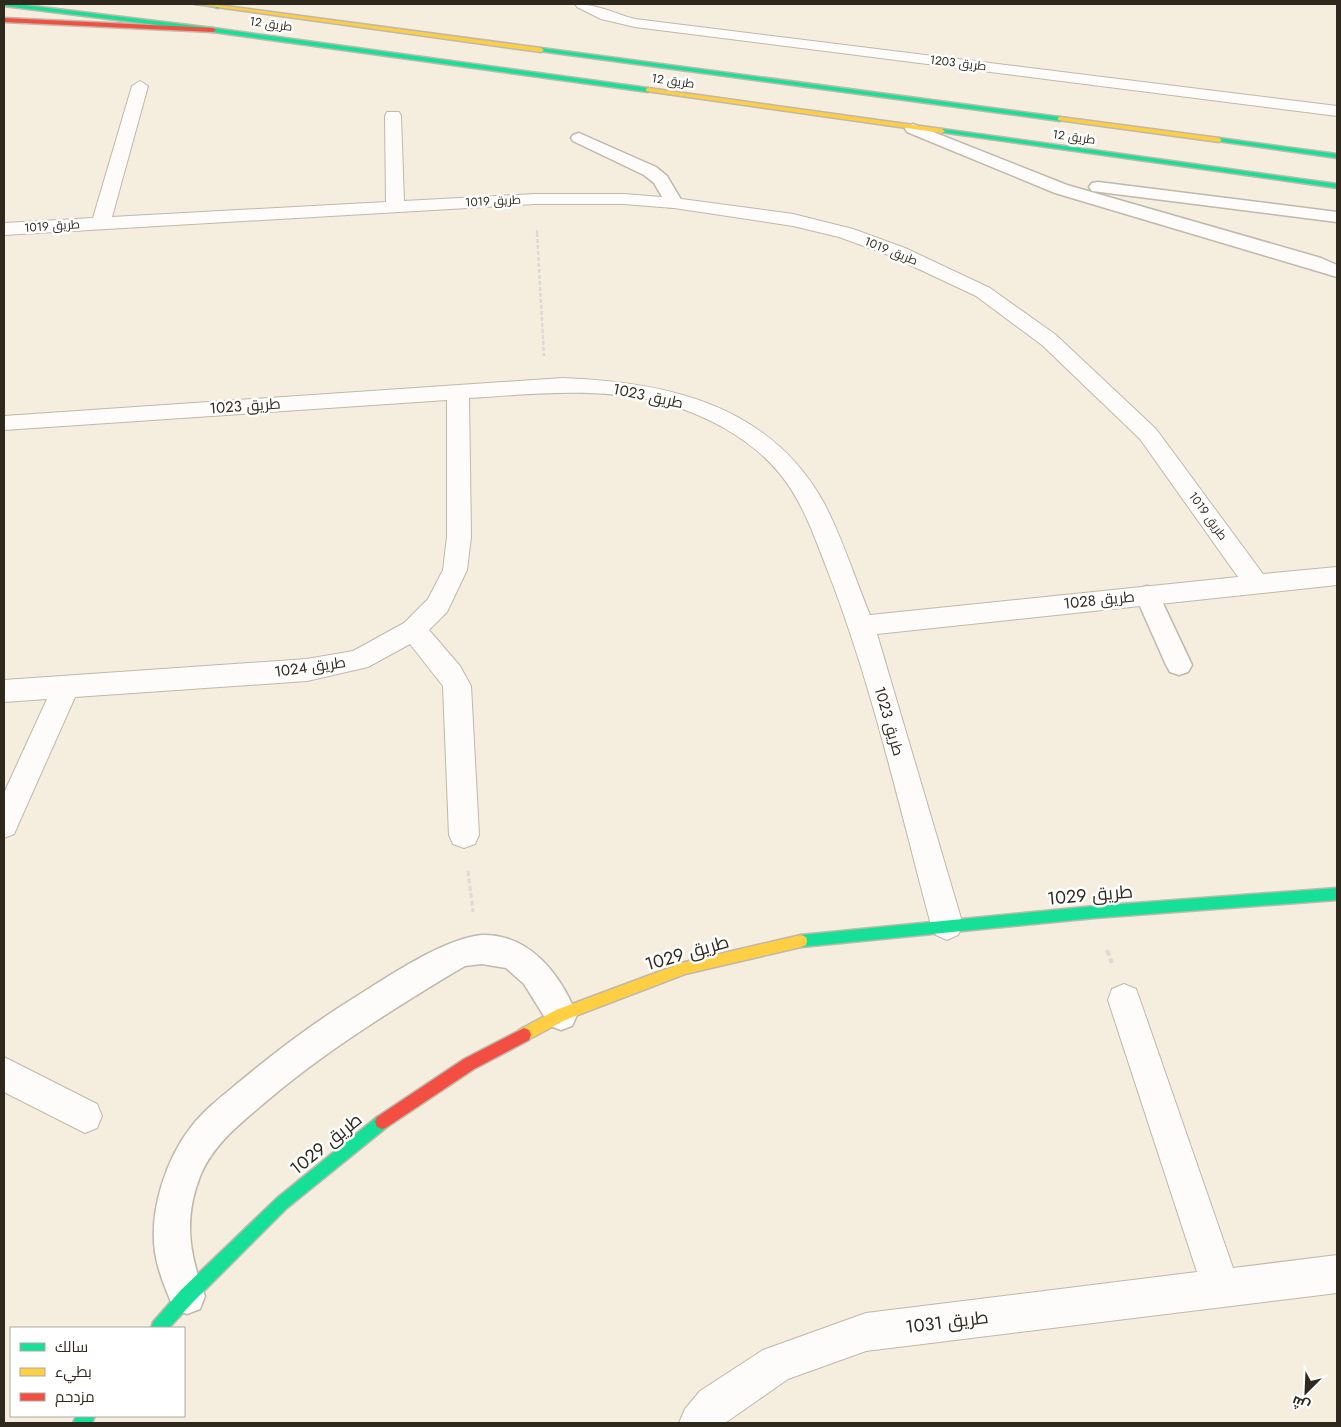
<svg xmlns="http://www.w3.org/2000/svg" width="1341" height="1427" viewBox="0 0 1341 1427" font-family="Jost,Cairo,sans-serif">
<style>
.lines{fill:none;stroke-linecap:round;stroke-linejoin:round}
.lane-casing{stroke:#bfb8ab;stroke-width:3}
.street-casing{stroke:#bfb8ab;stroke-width:2}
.fast-casing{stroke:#bfb8ab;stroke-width:3}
.slow-casing{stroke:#bfb8ab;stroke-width:3}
.jam-casing{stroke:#bfb8ab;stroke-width:3}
.path-far3{stroke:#dddad6;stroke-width:2;stroke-dasharray:3 1;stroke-linecap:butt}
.path-far2{stroke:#dddad6;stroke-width:2.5;stroke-dasharray:4 2;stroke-linecap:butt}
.path-far1{stroke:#dddad6;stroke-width:3;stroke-dasharray:5 2.5;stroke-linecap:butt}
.path{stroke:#dddad6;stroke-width:4;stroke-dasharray:6 3;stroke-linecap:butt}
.lane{fill:#fefcfa;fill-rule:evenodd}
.street{fill:#fefcfa;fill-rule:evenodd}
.fast{fill:#16e098;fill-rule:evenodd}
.slow{fill:#ffcf43;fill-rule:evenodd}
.jam{fill:#f24e42;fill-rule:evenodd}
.labels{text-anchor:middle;stroke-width:5;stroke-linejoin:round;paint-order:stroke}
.far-street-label{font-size:12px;fill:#2f281c;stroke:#fff}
.street-label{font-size:15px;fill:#2f281c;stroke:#fff}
.near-street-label{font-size:18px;fill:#2f281c;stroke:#fff}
</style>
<rect width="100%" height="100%" fill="#f5edde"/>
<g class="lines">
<g class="lane-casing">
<g id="lane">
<path d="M913,124L1067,185L1321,258L1337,265V277L1055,193L907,132L905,129L907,126Z"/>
<path d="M579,133L656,167L667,176L683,203L680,207H668L654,183L644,175L573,141L571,138L573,135Z"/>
<path d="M1098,182L1337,212V222L1092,191L1089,187L1092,183Z"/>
<path d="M1147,586L1156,589L1159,595L1192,665L1188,672L1179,675L1170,672L1166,665L1135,595L1138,589Z"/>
<path d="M482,935C530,934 560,974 577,1015L572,1026L561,1030L550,1026L524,984L506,968L482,964L465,966L458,970C390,1011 324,1052 263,1104C239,1125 214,1144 201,1174C183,1218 189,1254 205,1296L200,1309L187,1314L174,1309C166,1290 158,1272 155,1252C149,1211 166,1159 191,1127C204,1110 221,1097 238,1083C276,1051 315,1022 357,996C389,976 445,938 482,935Z"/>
</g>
</g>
<g class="street-casing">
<g id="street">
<path d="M575,4C597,4 613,13 635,19L1337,106V116L635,27L601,19L577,7Z"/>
<path d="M140,81L148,86L112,217L386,202L385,116L387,112H399L401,116L404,201L535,194H624L674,198L793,214L853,229L905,248L990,288L1056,335L1156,429L1263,574L1337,567V585L877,634L963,925L958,935L947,940L936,935L931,925C899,806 872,684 827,569C814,536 803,502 780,474C752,439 703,413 660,402C597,387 533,394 469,398L471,537L467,570L447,612L429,630L460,666L471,686L479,835L475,844L464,848L453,844L449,835L443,686L410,644L368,667L307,681L75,697L14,834L4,838V793L47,699L4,702V680L307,659L353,651L404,623L428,599L443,570L447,537V400L4,430V416L563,378C667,382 769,404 824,503C842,537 855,579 870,615L1238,577L1140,439L1042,345L976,296L891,256L839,237L793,226L674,208L624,204H535L4,235V223L93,218L132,86Z"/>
<path d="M1124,984L1136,989L1140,1000L1233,1268L1337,1255V1293L866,1351L788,1379L725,1423H679L685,1409L700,1391L763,1350L866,1313L1197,1272L1108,1000L1112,989Z"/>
<path d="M4,1057L97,1104L102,1116L97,1128L85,1133L4,1092Z"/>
</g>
</g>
<g class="fast-casing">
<g id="fast">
<path d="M4,4H16L213,28L648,88L651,90L648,92L213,32L4,6Z"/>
<path d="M205,4H216L221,6L218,8Z"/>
<path d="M541,48L1060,117L1063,119L1060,121L539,51L538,50Z"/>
<path d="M942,129L1337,184V188L940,132V130Z"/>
<path d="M1219,138L1337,154V158L1217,141V139Z"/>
<path d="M1337,888V900L1095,918L801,947L796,945L795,941L796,937L801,935L1095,906Z"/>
<path d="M382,1115L387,1117L389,1122L387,1127L287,1208L193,1302L169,1328H151L153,1322L181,1290L277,1198L377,1117Z"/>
<path d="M76,1416H95L92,1423H73Z"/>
</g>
</g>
<g class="slow-casing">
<g id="slow">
<path d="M195,4H210L541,48L544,50L541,52Z"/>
<path d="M648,88L942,129L945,131L942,133L646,91V89Z"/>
<path d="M1060,117L1219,138L1222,140L1219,142L1058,120V118Z"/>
<path d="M801,935L806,937L807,941L806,945L801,947L685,974L565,1020L524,1042L519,1040L517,1035L519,1030L556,1010L685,962Z"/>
</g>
</g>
<g class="jam-casing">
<g id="jam">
<path d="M4,18L213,28L216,30L213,32L4,22Z"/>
<path d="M524,1028L529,1030L531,1035L529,1040L474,1069L387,1127L382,1129L377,1127L375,1122L377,1117L464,1059Z"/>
</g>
</g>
<path class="path-far3" d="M537,230V234"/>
<path class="path-far2" d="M537,233L544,356"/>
<path class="path-far1" d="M468,871L473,912"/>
<path class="path" d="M1107,950L1112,963"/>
<use href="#lane" class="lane"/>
<use href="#street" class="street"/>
<use href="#fast" class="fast"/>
<use href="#slow" class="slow"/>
<use href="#jam" class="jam"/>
</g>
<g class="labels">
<g class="far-street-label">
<text transform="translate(271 24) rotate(8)" y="4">طريق 12</text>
<text transform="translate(958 63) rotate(7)" y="4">طريق 1203</text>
<text transform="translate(673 81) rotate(8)" y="4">طريق 12</text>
<text transform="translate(1074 137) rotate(8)" y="4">طريق 12</text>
<text transform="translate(493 201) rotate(-3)" y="4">طريق 1019</text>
<text transform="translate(52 226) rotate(-4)" y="4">طريق 1019</text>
<text transform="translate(891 251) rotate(22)" y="4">طريق 1019</text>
<text transform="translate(1208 516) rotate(54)" y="4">طريق 1019</text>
</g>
<g class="street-label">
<text transform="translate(648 396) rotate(12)" y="5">طريق 1023</text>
<text transform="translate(245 406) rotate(-4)" y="5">طريق 1023</text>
<text transform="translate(1099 600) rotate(-6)" y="5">طريق 1028</text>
<text transform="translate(310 667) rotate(-8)" y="5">طريق 1024</text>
<text transform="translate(889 721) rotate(74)" y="5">طريق 1023</text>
</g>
<g class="near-street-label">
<text transform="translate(1090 895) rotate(-5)" y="6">طريق 1029</text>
<text transform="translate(687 953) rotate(-16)" y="6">طريق 1029</text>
<text transform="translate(326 1144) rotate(-39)" y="6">طريق 1029</text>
<text transform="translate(947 1322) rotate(-7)" y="6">طريق 1031</text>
</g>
</g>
<rect width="1341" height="1427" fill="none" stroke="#2f281c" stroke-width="10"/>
<rect x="10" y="1327" width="175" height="90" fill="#ffffff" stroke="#aca9a4"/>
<rect x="20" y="1343" width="25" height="8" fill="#16e098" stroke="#aca9a4"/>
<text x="55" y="1352" font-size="15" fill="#2f281c">سالك</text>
<rect x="20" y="1368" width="25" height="8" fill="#ffcf43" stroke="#aca9a4"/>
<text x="55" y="1377" font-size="15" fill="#2f281c">بطيء</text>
<rect x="20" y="1393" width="25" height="8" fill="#f24e42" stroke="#aca9a4"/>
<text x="55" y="1402" font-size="15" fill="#2f281c">مزدحم</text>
<g transform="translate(1306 1392) rotate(204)" stroke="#ffffff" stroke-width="4" paint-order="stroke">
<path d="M0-4L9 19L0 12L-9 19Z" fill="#2f281c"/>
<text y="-8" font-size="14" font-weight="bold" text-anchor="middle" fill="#2f281c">ش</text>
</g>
</svg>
